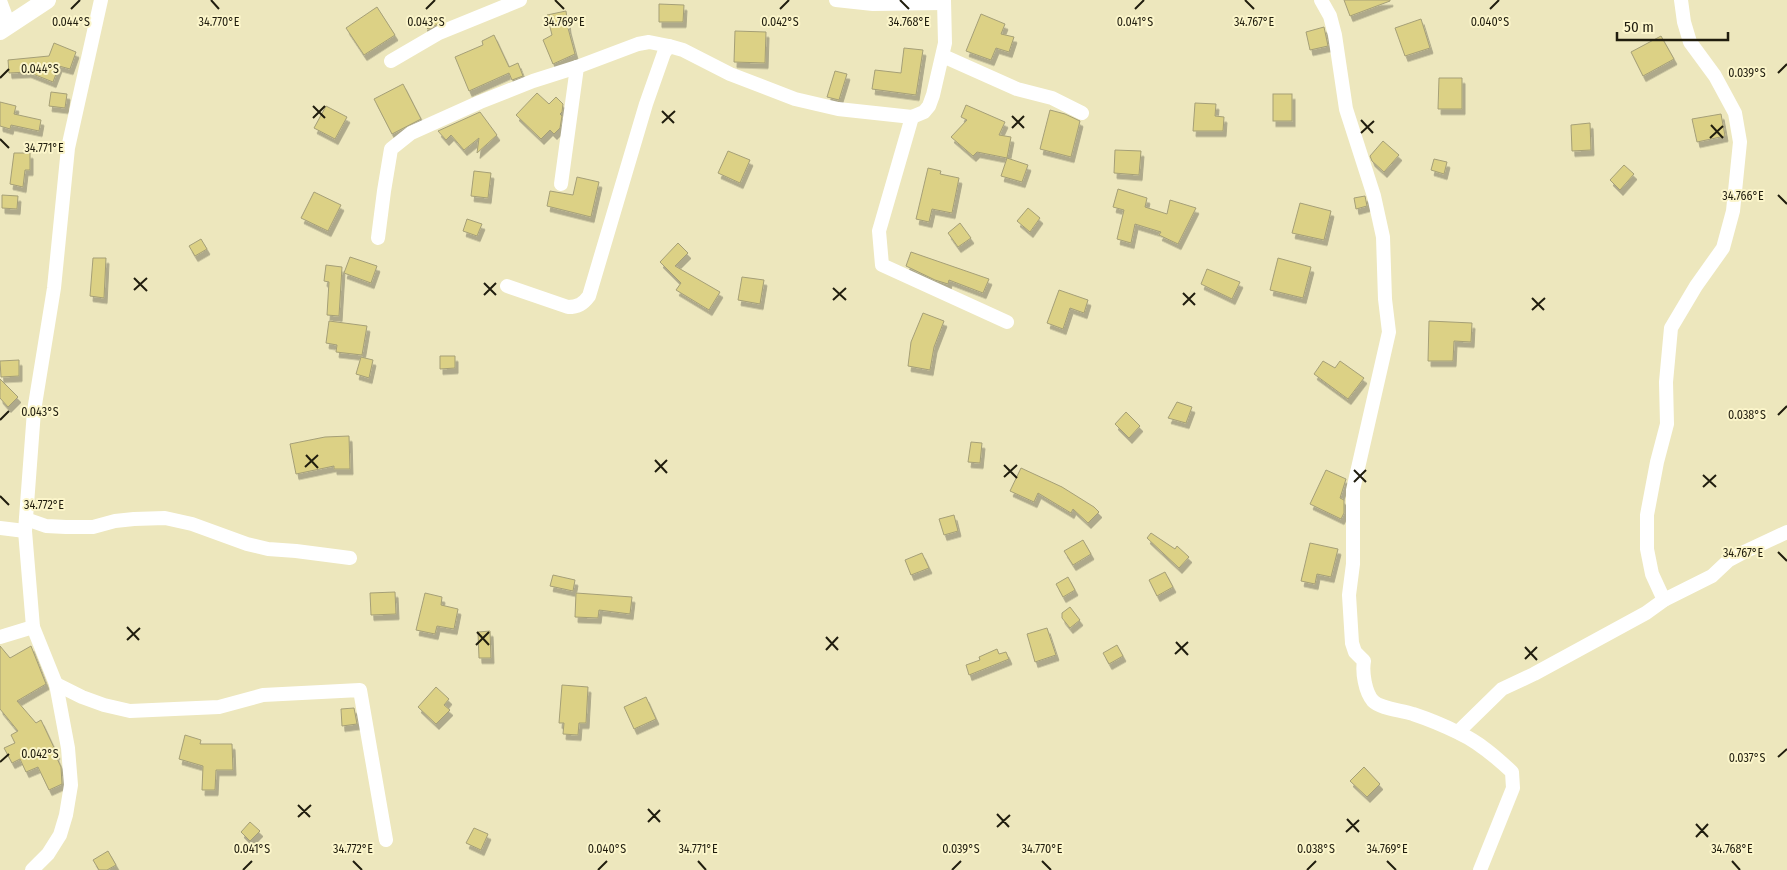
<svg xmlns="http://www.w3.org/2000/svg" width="1787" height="870" viewBox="0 0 1787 870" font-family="'Fira Sans Condensed',sans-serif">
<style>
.building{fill:#dcd185;stroke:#a59f77;filter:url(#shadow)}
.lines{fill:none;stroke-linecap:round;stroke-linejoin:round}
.minor{stroke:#fff;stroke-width:14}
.tertiary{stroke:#fff;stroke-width:18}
.ticks{fill:none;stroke:#201d0e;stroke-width:2}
.ticks-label{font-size:12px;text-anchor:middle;fill:#201d0e;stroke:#fbf5ca;stroke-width:4;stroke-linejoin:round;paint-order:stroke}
</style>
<defs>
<filter id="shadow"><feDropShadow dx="3" dy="5.5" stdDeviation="0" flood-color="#0004"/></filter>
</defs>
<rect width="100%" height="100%" fill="#ede7bd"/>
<g class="building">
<path d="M1344,0H1390V1L1350,16Z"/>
<path d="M659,4L684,5L683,22H659Z"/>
<path d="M377,7L395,35L364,55L346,28Z"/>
<path d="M566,11L568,28L575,54L553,64L543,40L552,35L547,15Z"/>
<path d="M981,14L1005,24L1001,34L1014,37L1009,52L996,48L991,60L966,51Z"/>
<path d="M435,16L440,23L428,29L424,25Z"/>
<path d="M1421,19L1430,48L1405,56L1395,28Z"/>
<path d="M1324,27L1328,46L1310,50L1306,32Z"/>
<path d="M735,31L766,32L765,63L734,62Z"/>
<path d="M494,35L509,67L518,63L523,76L512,80L509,73L469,91L455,57L483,45L482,41Z"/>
<path d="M1661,36L1674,59L1643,76L1631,52Z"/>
<path d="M54,43L76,52L70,69L59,66L53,82L28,72L9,73L8,60L49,56Z"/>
<path d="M904,48L923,50L916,95L872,89L875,70L901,73Z"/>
<path d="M835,71L847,74L839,100L827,97Z"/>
<path d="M1439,78H1462V109H1438Z"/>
<path d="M403,84L421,119L392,134L374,99Z"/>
<path d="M51,92L67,94L65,108L49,106Z"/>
<path d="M537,93L549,104L556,97L563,104L562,112L560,114L562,116L560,128L554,134L550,130L541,139L516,115Z"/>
<rect x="1273" y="94" width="19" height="27"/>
<path d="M0,102L16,106L14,114L41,120L39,131L11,125L10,129L0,126Z"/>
<path d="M1195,103L1216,104L1215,116L1224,117L1223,131H1193Z"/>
<path d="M966,105L1005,122L999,135L1011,137L1007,158L977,152L973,156L951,137L967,120L961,117Z"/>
<path d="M326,106L347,117L335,139L314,128Z"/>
<path d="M1050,110L1065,114L1080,121L1071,157L1040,149Z"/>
<path d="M480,112L497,135L477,153L479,138L464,150L451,135L446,140L438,131Z"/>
<path d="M1721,114L1725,136L1697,142L1692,119Z"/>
<path d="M1590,123L1591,150L1572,151L1571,125Z"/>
<path d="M1383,141L1399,155L1384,172L1372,161L1370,156Z"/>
<path d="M1115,150L1141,151L1139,175L1114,173Z"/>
<path d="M728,151L750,160L740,183L718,173Z"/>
<path d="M14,153H30V170H25L23,187L10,184Z"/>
<path d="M1007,158L1028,165L1022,182L1001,176Z"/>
<path d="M1434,159L1447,162L1444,174L1431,170Z"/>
<path d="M1624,165L1634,174L1620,190L1610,180Z"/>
<path d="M928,168L941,171L940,174L959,178L952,213L932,209L929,222L916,219Z"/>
<path d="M474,171L491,173L488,198L471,196Z"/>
<path d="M577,177L599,182L591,217L547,206L550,191L573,195Z"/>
<path d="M1118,189L1147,198L1145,207L1167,214L1170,200L1196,208L1178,244L1159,235L1161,232L1135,224L1131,243L1117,239L1124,210L1113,207Z"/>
<path d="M314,192L341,205L328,231L301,218Z"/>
<path d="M2,195L18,196L17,209L2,208Z"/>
<path d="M1365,196L1367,206L1356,209L1354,198Z"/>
<path d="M1300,203L1331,211L1324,240L1292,233Z"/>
<path d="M1028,208L1040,218L1030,232L1017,221Z"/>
<path d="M467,219L482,224L477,236L463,231Z"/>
<path d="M960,223L971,238L958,247L948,233Z"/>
<path d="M201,239L207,249L195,256L189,246Z"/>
<path d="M678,243L688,253L675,266L720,292L709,310L676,290L681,283L660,262Z"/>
<path d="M911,252L989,279L983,293L949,280L948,284L935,280L906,266Z"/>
<path d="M350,257L377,266L371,283L344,273Z"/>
<path d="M93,258H106L104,298L90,296Z"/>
<path d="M1278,258L1311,267L1303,298L1270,290Z"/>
<path d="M326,265L342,267L339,316L327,315L329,282L324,281Z"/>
<path d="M1207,269L1240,282L1232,299L1201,284Z"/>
<path d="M742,277L764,280L760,304L738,300Z"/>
<path d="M1059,290L1088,300L1084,313L1070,308L1063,329L1047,323Z"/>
<path d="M923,313L944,321L934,347L930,370L908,366L911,342Z"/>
<path d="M329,321L367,326L362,355L336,352L337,345L326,343Z"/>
<path d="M1429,321L1472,323L1471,342L1454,341L1453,361H1428Z"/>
<path d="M440,356H455V368L440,369Z"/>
<path d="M361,357L373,360L369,378L356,374Z"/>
<path d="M19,360V376L1,377L0,361Z"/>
<path d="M1323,361L1335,368L1340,361L1364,378L1348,399L1314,374Z"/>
<path d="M0,379L18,397L8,407L0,398Z"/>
<path d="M1177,402L1192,407L1186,423L1168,418Z"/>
<path d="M1126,412L1140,426L1129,438L1115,424Z"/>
<path d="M349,436L350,469H334V466L296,474L290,444L325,437Z"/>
<path d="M971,442L982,443L980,463L968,462Z"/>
<path d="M1021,468L1062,487L1094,507L1099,512L1088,523L1073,509L1071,513L1038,493L1034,502L1010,491Z"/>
<path d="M1326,470L1346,479L1340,498L1344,500V513L1341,519L1310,504Z"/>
<path d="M954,515L958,531L944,535L939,519Z"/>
<path d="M1151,533L1175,549L1177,546L1189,557L1179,568L1147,538Z"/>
<path d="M1083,540L1091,554L1073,565L1064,551Z"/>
<path d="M1310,543L1338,549L1331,577L1317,574L1315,584L1301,581Z"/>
<path d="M922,553L929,568L911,575L905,560Z"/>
<path d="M1165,572L1173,587L1157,596L1149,580Z"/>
<path d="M553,575L575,580L573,591L550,586Z"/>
<path d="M1068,577L1075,590L1063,597L1056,584Z"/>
<path d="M395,592L396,614L371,615L370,593Z"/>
<path d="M425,593L442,597L441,605L458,609L454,629L437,626L435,634L416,630Z"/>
<path d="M576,593L632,597L630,614L599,610L598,618L575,617Z"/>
<path d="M1070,607L1080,620L1070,628L1062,618V613Z"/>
<path d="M1047,628L1056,655L1035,662L1027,634Z"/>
<path d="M490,631L491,658H479L478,632Z"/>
<path d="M1117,645L1123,656L1109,664L1103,653Z"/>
<path d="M0,646L10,658L31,646L46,684L17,701L36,723L41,720L57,754H55L61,767L62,784L49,790L38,767L26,772L20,759L12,763L4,748L15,743L11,735L18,731L0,709Z"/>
<path d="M997,649L999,654L1006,652L1009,659L969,675L966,665L980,660L979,657Z"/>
<path d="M562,685L588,687L586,723H579L578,735L563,734L564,723H559Z"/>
<path d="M436,687L449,699L444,705L450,710L436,724L418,707Z"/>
<path d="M646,697L656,719L634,729L624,707Z"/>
<path d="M354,708L357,724L342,726L341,709Z"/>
<path d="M185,735L201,740L200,744H232L233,770H216L215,790H202L203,766L179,759Z"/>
<path d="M1364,767L1380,784L1367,797L1350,781Z"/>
<path d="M250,822L260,831L250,841L241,832Z"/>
<path d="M474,828L488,834L481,850L466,843Z"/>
<path d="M108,851L116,865L107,870H99L93,860Z"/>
</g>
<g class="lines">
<g class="minor">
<path d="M836,0L873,4L944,3"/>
<path d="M1321,0L1330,16L1335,35L1346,109L1374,196L1383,237L1385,299L1389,332L1353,490V564L1349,595L1352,643L1355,652L1364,661C1362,672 1365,692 1373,701C1381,709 1402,710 1413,714C1428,719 1445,726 1459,733C1479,742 1496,757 1512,772L1513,788L1480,870"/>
<path d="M0,1L9,25"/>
<path d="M943,56L1017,89L1052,98L1082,113"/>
<path d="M391,61L439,33L520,0"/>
<path d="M912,117L879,231L882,265L1007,322"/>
<path d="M561,184L577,67"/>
<path d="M378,238L384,191L391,149L411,133L480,102L533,81L577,67L638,44L649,42L669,46"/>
<path d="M507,286L568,307C578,307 583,304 589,296L646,104L664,53L669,46L683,50L730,74L795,99L838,109L912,117L924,112L929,106L933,95L945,43L944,0"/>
<path d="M26,519L46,526L66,527H93L115,521L134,519L165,518L192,524L247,544L268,549L296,551L350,558"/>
<path d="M0,528L25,531"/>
<path d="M1664,600L1652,574L1647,549V515L1657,462L1667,424L1666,382L1671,328L1696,286L1723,248L1733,211L1740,142L1735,113L1715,76L1690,42L1684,22L1681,0"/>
<path d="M0,637L33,627"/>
<path d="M56,684L82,697L104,705L130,711L219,707L263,695L360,690L386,840"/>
<path d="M1458,732L1502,689L1534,674L1646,613L1664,600L1712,576L1729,560L1744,552L1787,532"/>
<path d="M32,870L48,854L60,835L66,815L71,785L68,748L56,684L33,627L25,531L34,411L54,288L68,148L101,0"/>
</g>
<path class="tertiary" d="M0,31L47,0"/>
</g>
<path class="ticks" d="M211,0L219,9M555,0L564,9M900,0L909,9M1245,0L1254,9M71,9L80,0M426,9L435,0M780,9L789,0M1135,9L1144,0M1490,9L1499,0M1778,73L1787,64M0,78L9,69M313,106L325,118M662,111L674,123M1012,116L1024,128M313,118L325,106M1361,120L1373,133M662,123L675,111M1711,125L1723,138M1012,128L1024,116M1361,133L1374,121M1710,138L1723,126M0,139L9,148M1778,195L1787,204M134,278L147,291M484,283L496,295M833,288L846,300M134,290L147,278M1183,293L1195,305M484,295L496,283M1532,298L1544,310M833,300L846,288M1183,305L1195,293M1532,310L1545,298M1778,415L1787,406M0,420L9,411M306,455L318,468M655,460L667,473M1004,465L1017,478M305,467L318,455M1354,470L1366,482M655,472L667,460M1703,475L1716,487M1004,477L1017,465M1354,482L1366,470M1703,487L1716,475M0,496L9,505M1778,552L1787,561M127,627L139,640M477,632L489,645M826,637L838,650M127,640L140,628M1176,642L1188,655M476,645L489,632M1525,647L1537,660M826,650L838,637M1175,654L1188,642M1525,659L1537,647M1778,757L1787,749M0,762L9,754M298,805L310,817M648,809L660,822M997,814L1009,827M298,817L311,805M1347,819L1359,832M648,822L660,810M1696,824L1708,837M997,827L1010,815M1346,832L1359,820M1696,837L1708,824M353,861L362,870M698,861L706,870M1042,861L1051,870M1387,861L1396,870M1732,861L1740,870M243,870L252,861M598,870L607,861M952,870L961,861M1307,870L1316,861"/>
<g class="ticks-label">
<text x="71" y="26">0.044°S</text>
<text x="426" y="26">0.043°S</text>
<text x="780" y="26">0.042°S</text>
<text x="1135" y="26">0.041°S</text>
<text x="1490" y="26">0.040°S</text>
<text x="219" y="26">34.770°E</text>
<text x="564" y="26">34.769°E</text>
<text x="909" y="26">34.768°E</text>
<text x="1254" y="26">34.767°E</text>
<text x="40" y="73">0.044°S</text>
<text x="1747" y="77">0.039°S</text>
<text x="44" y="152">34.771°E</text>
<text x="1743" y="200">34.766°E</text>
<text x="40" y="416">0.043°S</text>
<text x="1747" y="419">0.038°S</text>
<text x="44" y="509">34.772°E</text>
<text x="1743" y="557">34.767°E</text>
<text x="40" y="758">0.042°S</text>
<text x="1747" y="762">0.037°S</text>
<text x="353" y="853">34.772°E</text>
<text x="698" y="853">34.771°E</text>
<text x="1042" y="853">34.770°E</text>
<text x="1387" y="853">34.769°E</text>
<text x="1732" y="853">34.768°E</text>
<text x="252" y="853">0.041°S</text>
<text x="607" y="853">0.040°S</text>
<text x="961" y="853">0.039°S</text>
<text x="1316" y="853">0.038°S</text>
</g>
<path d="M1617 32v8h111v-8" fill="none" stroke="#201d0e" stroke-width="2.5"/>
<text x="1624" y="32" font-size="15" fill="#201d0e" stroke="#fbf5ca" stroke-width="4" paint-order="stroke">50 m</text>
</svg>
